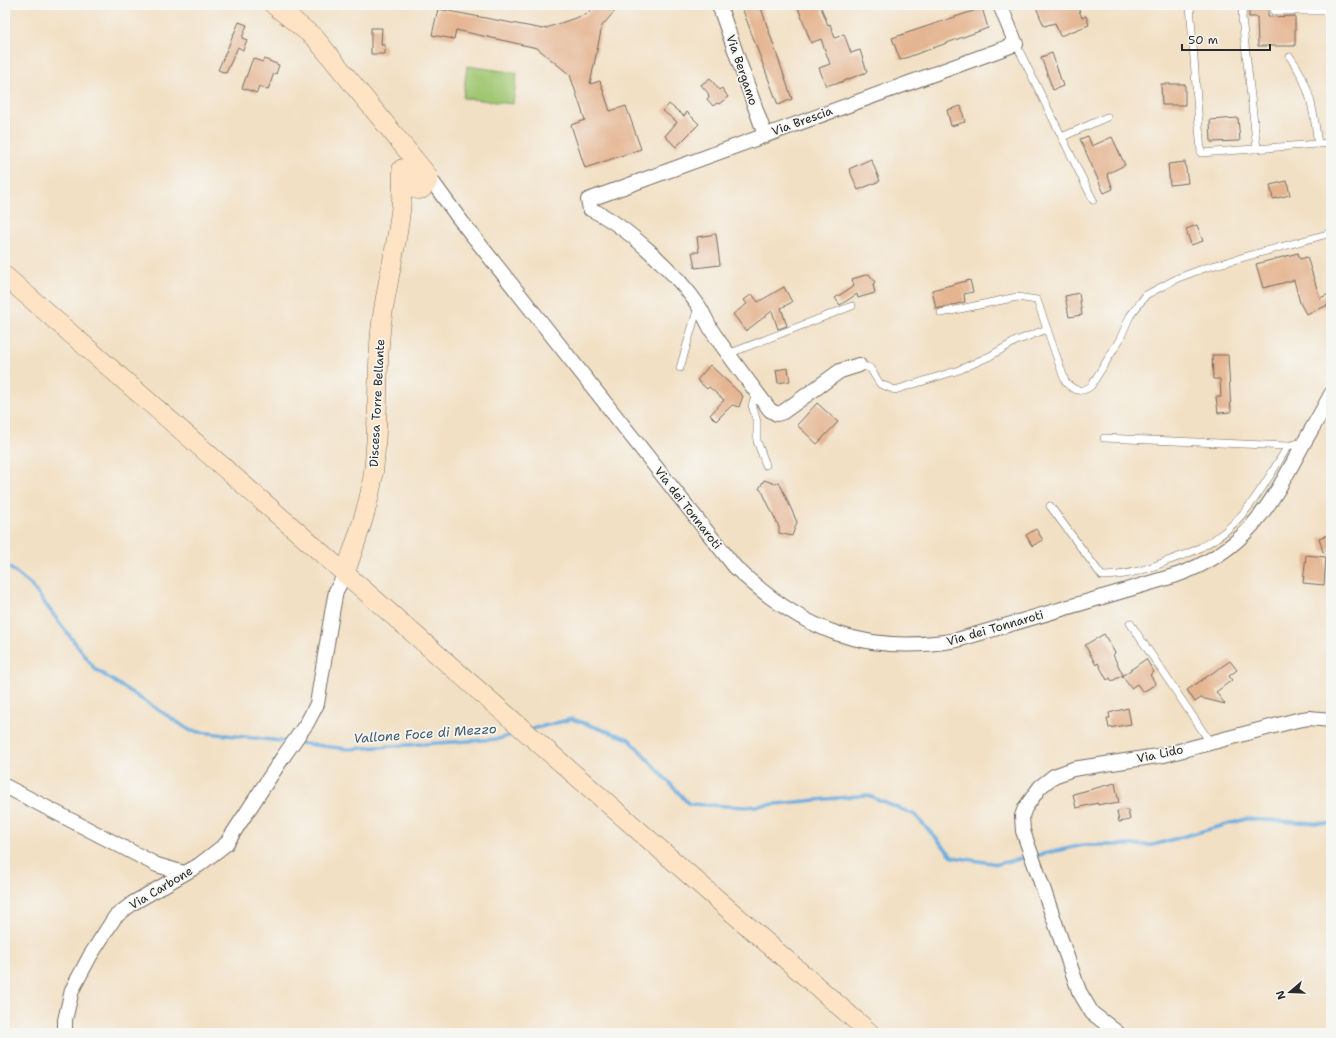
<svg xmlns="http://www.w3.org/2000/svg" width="1336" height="1038" viewBox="0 0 1336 1038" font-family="'Shantell Sans',sans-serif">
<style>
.green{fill:#a0c772;stroke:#66794e}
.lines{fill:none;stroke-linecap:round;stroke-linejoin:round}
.stream{stroke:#6cade0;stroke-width:3.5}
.building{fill:#e5b592}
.lane-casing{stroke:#716a61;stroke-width:8}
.street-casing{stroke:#716a61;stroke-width:16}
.secondary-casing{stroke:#716a61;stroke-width:20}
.lane{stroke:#fff;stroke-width:7}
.street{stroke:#fff;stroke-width:14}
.secondary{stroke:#fee4c5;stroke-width:19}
.labels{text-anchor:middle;stroke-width:3.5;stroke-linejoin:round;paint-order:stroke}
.street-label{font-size:12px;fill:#2b2b2b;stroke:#f6f6f2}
.water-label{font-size:13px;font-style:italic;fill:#42586a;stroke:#f6f6f2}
</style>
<rect width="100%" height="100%" fill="#f6f6f2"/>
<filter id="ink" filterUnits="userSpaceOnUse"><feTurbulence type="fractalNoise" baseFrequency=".025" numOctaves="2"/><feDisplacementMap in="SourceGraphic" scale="8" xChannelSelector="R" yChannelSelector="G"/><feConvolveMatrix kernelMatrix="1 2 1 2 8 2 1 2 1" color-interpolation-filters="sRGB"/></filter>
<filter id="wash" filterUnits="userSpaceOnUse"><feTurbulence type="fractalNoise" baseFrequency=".012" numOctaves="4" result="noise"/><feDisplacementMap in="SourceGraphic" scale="16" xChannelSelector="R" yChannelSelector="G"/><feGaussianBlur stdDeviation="0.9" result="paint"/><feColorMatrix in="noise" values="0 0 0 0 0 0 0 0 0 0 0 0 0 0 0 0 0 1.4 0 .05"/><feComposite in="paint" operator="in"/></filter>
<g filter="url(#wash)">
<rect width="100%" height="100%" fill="#f2e0c4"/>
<path class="green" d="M467,66L517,73L513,104L463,98Z"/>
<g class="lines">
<g class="stream">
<path d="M5,564L30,584L95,669L191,731L290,742"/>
<path d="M532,729L572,719L629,739L689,804L746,807L867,795L915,815L953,857L998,864L1028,857"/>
<path d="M298,743L348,749L498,739L518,733"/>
<path d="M1034,856L1083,845H1153L1246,819L1331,824"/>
</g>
</g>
<g id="blocks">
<g class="building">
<path d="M595,5H620L602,26L590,84L600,81L610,111L626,106L641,149L585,168L571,125L585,120L570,75L537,48L456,30L454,39L432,35L438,9L543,29L587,14Z"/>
<path d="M741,5H760L792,99L778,105Z"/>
<path d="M797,5H820L828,25L830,24L835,38L844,34L851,53L860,50L867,72L836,84L835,83L826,86L819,68L830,64L821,39L811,43Z"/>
<path d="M1035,5H1077L1082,18L1086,16L1089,25L1060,36L1055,23L1044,26Z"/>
<path d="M1249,6H1268V17L1295,16V46H1258L1257,17H1249Z"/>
<path d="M982,8L988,28L900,60L892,38Z"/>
<path d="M239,22L247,25L242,38L247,40L243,50L238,47L226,73L218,70Z"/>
<path d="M371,28H382L381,45H385V54H371Z"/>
<path d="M1052,53L1063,86L1053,90L1041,57Z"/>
<path d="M253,58L262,62L264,59L279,65L276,74L274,73L268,90L259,86L257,93L242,88Z"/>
<path d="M710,78L719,90L722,88L728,97L719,104L717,103L713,106L707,99L709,97L708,93L701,85Z"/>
<path d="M1161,84H1185V105H1162Z"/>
<path d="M669,104L684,116L687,112L699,124L676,147L665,136L677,122L663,111Z"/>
<path d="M961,106L965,122L951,126L947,110Z"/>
<path d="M1238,118L1240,141L1211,142L1210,120Z"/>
<path d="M1088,136L1092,146L1112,137L1125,165L1107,174L1113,189L1104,193L1080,139Z"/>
<path d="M871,159L880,181L858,190L849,169Z"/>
<path d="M1185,162L1188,183L1170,185L1168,164Z"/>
<path d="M1287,181L1290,195L1273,199L1270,185Z"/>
<path d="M1197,225L1203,241L1191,245L1186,229Z"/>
<path d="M716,234L720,265L695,268L692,252H699L697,237Z"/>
<path d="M1298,253L1300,259L1307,257L1320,298L1329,294L1331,299V304L1306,314L1300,303L1294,280L1263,288L1256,264Z"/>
<path d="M869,274L875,282L873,284L875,293L858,298L857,294L840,305L835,298L854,286L852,279Z"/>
<path d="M970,280L973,292L964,294L965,302L936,309L932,290Z"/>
<path d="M784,287L792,302L781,308L787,326L778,329L772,311L746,331L733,314L747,304L744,300L752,294L758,302Z"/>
<path d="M1079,293L1082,315L1069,317L1065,296Z"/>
<path d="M1212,355H1228L1231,412L1218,413L1216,397H1221L1220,379H1213Z"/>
<path d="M710,365L743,396L739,407L732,405L716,421L710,415L724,400L709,387L707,389L697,380Z"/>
<path d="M788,368L790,381L778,383L776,370Z"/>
<path d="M817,403L838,422L817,444L797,425Z"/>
<path d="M764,480L775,484L779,482L797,522L792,536L779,533V527L762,491L759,489Z"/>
<path d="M1036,529L1043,540L1032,546L1026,535Z"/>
<path d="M1331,534V549L1323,552L1319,538Z"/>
<path d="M1306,555L1326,557L1324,585L1303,583Z"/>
<path d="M1104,634L1115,653L1113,655L1123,675L1112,681L1110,678L1107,680L1098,663L1096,665L1085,645Z"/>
<path d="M1146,659L1154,672L1150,675L1156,684L1143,692L1137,684L1131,688L1122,676Z"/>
<path d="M1230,661L1237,670L1229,676L1232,680L1216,692L1225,704L1201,698L1195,702L1187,690Z"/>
<path d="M1128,708L1131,724L1109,728L1107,718H1110L1109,713Z"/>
<path d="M1115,783L1119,803L1108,805L1107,803L1098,805V803L1076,808L1073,794Z"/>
<path d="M1128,810L1130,820L1119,822L1117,811Z"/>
</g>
</g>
</g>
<g filter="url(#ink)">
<use href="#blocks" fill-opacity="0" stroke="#716a61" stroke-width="1"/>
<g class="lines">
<g class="lane-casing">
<g id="lane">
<path d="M1190,5L1201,153L1331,143"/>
<path d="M1243,5L1242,18L1257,149"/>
<path d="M1274,11H1331"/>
<path d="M1016,44L1093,200"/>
<path d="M1290,57C1310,83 1314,113 1318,144"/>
<path d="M1062,137L1107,117"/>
<path d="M941,313L1017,297L1037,300L1065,381C1072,390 1081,394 1091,386L1119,341L1130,316L1146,295L1178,278L1205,268L1331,233"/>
<path d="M728,354L852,306"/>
<path d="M859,365L870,368L880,384L895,390L959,370L990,356L1016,341L1047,329"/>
<path d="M680,368L698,307"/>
<path d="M757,393L752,405L757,422V441L766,465"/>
<path d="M1104,438L1288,446L1304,442"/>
<path d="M1050,506L1102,576C1125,576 1146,570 1167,561C1179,557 1191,553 1201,547C1243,527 1265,483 1288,446"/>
<path d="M1130,623L1210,742"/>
</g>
</g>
<g class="street-casing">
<g id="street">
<path d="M719,5L765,135"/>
<path d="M426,173L458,217L735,567C801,630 865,656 957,640L1177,575C1245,551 1269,508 1301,448C1311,430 1322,412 1331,394"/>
<path d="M859,365L840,371L783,412L777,414L770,410C751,385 732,360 714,334C708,325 704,314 698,305C677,274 625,224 590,209L588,200L1016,44L1000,5"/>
<path d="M5,786L157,865L184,873"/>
<path d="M65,1033V1020L72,990L90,956L115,917L133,903L199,865L226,844L283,757L307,723L317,704L333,607L336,591L345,574"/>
<path d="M1118,1033L1092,1013L1079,991L1023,831L1022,816L1025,808L1040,787L1054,776L1073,769L1164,755L1297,720L1309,718L1331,720"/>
</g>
</g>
<g class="secondary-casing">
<g id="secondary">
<path d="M274,5L315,38L424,171"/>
<path d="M402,169C406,179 410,192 422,189L428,182V176L421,170H413"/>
<path d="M5,276L870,1033"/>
<path d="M345,574C356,540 371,503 374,467C379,420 376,374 381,327C387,275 405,221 402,169"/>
</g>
</g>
<use href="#lane" class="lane"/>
<use href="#street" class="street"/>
<use href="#secondary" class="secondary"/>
</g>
</g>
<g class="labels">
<g class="street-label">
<text transform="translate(742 70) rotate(71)" y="4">Via Bergamo</text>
<text transform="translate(802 121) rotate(-20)" y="4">Via Brescia</text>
<text transform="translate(377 403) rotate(-87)" y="4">Discesa Torre Bellante</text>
<text transform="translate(688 508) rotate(52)" y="4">Via dei Tonnaroti</text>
<text transform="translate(995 628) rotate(-16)" y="4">Via dei Tonnaroti</text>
<text transform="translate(1160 754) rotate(-12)" y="4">Via Lido</text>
<text transform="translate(161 888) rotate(-31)" y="4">Via Carbone</text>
</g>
<g class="water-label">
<text transform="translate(425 733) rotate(-4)" y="5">Vallone Foce di Mezzo</text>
</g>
</g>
<rect width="1336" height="1038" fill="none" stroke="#f6f6f2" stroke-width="20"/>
<g transform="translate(1290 992) rotate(251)" stroke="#f6f6f2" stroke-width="3" paint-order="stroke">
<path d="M0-3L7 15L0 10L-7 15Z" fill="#2b2b2b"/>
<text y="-6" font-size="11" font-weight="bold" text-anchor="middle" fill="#2b2b2b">N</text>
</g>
<path d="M1182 44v6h88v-6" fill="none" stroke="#2b2b2b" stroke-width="2"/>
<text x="1188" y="44" font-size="12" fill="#2b2b2b" stroke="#f6f6f2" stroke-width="3" paint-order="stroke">50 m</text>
</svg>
